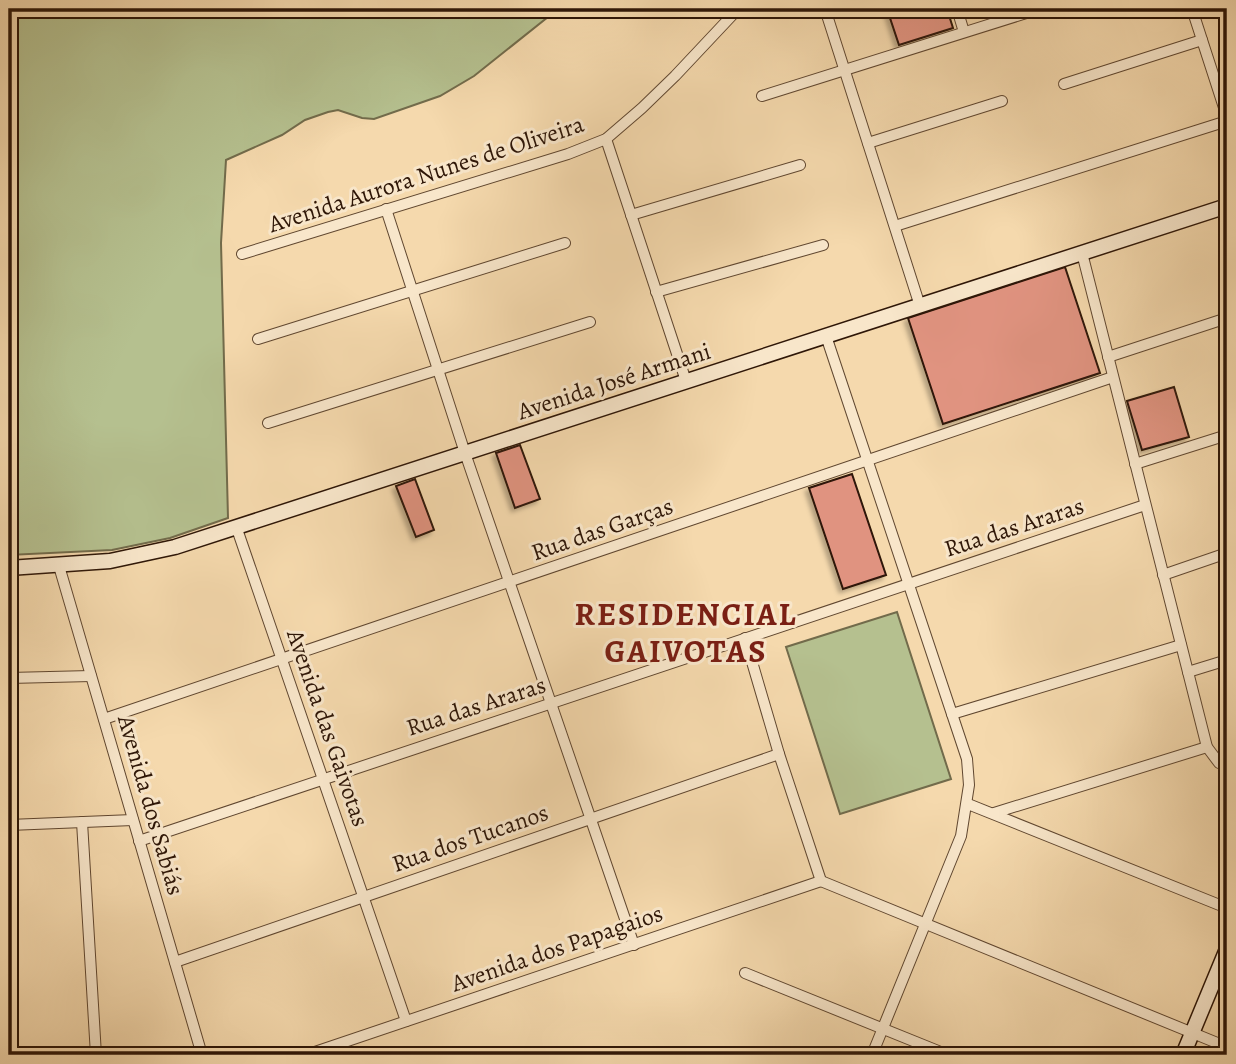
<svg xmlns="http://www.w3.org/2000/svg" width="1236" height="1064" viewBox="0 0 1236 1064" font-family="Alegreya,serif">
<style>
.green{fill:#b5c08f;stroke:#726b4b;stroke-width:2}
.building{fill:#e09380;stroke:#2e1607;stroke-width:2;filter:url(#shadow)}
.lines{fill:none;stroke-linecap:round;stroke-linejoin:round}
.street-casing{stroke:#604730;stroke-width:12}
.secondary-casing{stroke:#2e1607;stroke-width:17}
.street{stroke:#f8e6ca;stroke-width:10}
.secondary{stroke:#f8e6ca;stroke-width:14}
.labels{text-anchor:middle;stroke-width:6;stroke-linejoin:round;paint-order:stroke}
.street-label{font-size:24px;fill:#2e1607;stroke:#f8e6ca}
.district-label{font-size:32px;font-weight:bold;letter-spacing:2px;fill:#7a1f14;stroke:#f8e6ca}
</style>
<defs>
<filter id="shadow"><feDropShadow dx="-3.5" dy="3.5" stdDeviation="2" flood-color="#0004"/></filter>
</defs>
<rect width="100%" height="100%" fill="#f5d9ad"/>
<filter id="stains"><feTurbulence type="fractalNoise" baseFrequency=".00286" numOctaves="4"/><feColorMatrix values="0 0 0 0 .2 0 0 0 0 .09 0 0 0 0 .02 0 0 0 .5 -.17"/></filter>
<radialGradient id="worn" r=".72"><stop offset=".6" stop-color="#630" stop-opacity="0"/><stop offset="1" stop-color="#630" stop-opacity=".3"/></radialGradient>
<g class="green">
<path d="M9,9H558L474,76L440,96L374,119L362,118L338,110L328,112L305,120L282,135L226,160L221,243L228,518L170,538L112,550L9,555Z"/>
<path d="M897,612L951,779L840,814L786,647Z"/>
</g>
<g class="building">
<path d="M887,9H947L953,28L899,45Z"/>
<path d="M1065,267L1100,373L943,424L908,318Z"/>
<path d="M1174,387L1189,437L1142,450L1127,401Z"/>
<path d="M520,445L540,499L515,508L496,453Z"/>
<path d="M852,474L886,575L843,589L809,488Z"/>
<path d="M415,479L434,530L416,537L396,486Z"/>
</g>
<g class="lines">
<g class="street-casing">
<g id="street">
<path d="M825,9L920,306"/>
<path d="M957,9L964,32"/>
<path d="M1192,9L1227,117"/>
<path d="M1064,84L1202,40"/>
<path d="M762,96L1039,9"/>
<path d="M606,139L686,381"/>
<path d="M868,143L1002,101"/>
<path d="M386,209L465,453L634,945"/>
<path d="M631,215L800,165"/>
<path d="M895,226L1227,121"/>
<path d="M1082,253L1207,747L1219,763L1227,766"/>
<path d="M242,254L568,154L606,139L642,108L675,76L738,9"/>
<path d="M656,292L823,245"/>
<path d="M826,336L967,759L969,785L961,836L872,1055"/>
<path d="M258,339L565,243"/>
<path d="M1108,357L1227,318"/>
<path d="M268,423L590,322"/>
<path d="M1135,464L1227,435"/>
<path d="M237,529L406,1021"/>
<path d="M59,566L202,1055"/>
<path d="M1163,575L1227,553"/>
<path d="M745,638L779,754L821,881"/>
<path d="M1188,672L1227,660"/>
<path d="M9,678L91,676"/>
<path d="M952,714L1181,645"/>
<path d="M104,719L1113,377"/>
<path d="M968,804L1227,908"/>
<path d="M994,813L1207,747"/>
<path d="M82,822L96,1055"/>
<path d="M9,825L133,820"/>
<path d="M139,841L1145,505"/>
<path d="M821,881L1227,1047"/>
<path d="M175,962L779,754"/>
<path d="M745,973L948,1055"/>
<path d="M131,1055L201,1053"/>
<path d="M306,1055L821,881"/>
</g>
</g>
<g class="secondary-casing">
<g id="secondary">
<path d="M9,568L110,561L175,547L1227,206"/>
<path d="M1183,1055L1227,949"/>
</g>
</g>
<use href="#street" class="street"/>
<use href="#secondary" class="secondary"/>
</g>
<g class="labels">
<g class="street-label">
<text transform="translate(426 174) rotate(-18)" y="8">Avenida Aurora Nunes de Oliveira</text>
<text transform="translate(614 381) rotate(-18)" y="8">Avenida José Armani</text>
<text transform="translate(1014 527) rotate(-18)" y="8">Rua das Araras</text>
<text transform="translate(602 529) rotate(-19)" y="8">Rua das Garças</text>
<text transform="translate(476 706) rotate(-18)" y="8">Rua das Araras</text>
<text transform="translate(328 728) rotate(71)" y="8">Avenida das Gaivotas</text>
<text transform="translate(151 805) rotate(74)" y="8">Avenida dos Sabiás</text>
<text transform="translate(470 838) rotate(-19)" y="8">Rua dos Tucanos</text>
<text transform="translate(557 948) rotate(-19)" y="8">Avenida dos Papagaios</text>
</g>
<g class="district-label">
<text x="686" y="625">RESIDENCIAL<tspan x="686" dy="37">GAIVOTAS</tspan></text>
</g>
</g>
<rect width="1236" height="1064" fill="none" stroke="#f5d9ad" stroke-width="35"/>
<rect x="10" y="10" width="1215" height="1043" fill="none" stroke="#2e1607" stroke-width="3.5"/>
<rect x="18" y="18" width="1201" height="1029" fill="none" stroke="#2e1607" stroke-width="2"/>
<rect width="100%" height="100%" filter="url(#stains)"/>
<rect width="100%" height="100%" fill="url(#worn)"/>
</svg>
